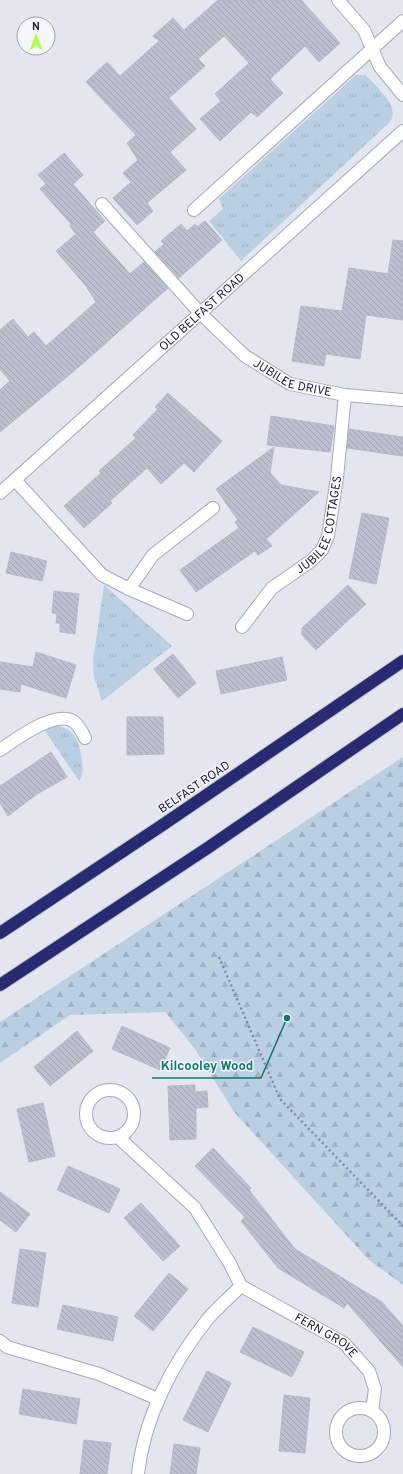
<svg xmlns="http://www.w3.org/2000/svg" width="403" height="1474" viewBox="0 0 403 1474" font-family="Overpass,sans-serif">
<style>
.grass{fill:url(#grass-tufts)}
.forest{fill:url(#forest-firs)}
.building{fill:url(#building-back-hatch);stroke:#b5b9c9}
.lines{fill:none;stroke-linecap:round;stroke-linejoin:round}
.minor-casing{stroke:#a6a8b8;stroke-width:14}
.highway-casing{stroke:#c1c1ca;stroke-width:14}
.path{stroke:#8186b5;stroke-width:2.5;stroke-dasharray:2 3;stroke-linecap:butt}
.minor{stroke:#fff;stroke-width:12}
.highway{stroke:#2a2a72;stroke-width:12}
.labels{text-anchor:middle;stroke-width:3;stroke-linejoin:round;paint-order:stroke}
.street-label{font-size:12px;fill:#212342;stroke:#f5f6fa}
.leader{fill:none;stroke:#0f766e;stroke-width:1.5}
.callout-dot{fill:#0f766e;stroke:#f5f6fa;stroke-width:1.5}
.callout-label{font-size:13px;text-anchor:middle;font-weight:bold;fill:#0f766e;stroke:#f5f6fa;stroke-width:3;stroke-linejoin:round;paint-order:stroke}
</style>
<defs>
<pattern id="grass-tufts" width="24" height="20" patternUnits="userSpaceOnUse"><rect width="24" height="20" fill="#bbcfe2"/><path d="M3 7l-1-3M5 7V3M7 7l1-3M15 17l-1-3M17 17v-4M19 17l1-3" fill="none" stroke="#a0b1c3"/></pattern>
<pattern id="forest-firs" width="22" height="20" patternUnits="userSpaceOnUse"><rect width="22" height="20" fill="#bbcfe2"/><path d="M5 1l3.5 6h-7zM16 11l3.5 6h-7z" fill="#a0b1c3"/></pattern>
<pattern id="building-back-hatch" width="6" height="6" patternUnits="userSpaceOnUse"><rect width="6" height="6" fill="#bcbfcd"/><path d="M-1 5l2 2M0 0l6 6M5-1l2 2" fill="none" stroke="#a1a4b1"/></pattern>
</defs>
<rect width="100%" height="100%" fill="#e4e6ef"/>
<g class="grass">
<path d="M356,75H366C376,87 401,106 390,122L241,261L209,221L223,209L219,199Z"/>
<path d="M104,585L172,646L102,701L94,677L93,660Z"/>
<path d="M58,726C63,727 68,729 72,733C80,741 87,772 79,781L45,731L52,727Z"/>
</g>
<path class="forest" d="M403,757V1285L369,1260L234,1112L195,1049L165,1012L70,1015L0,1063V1022Z"/>
<g class="building">
<path d="M218,0H301L340,43L319,62L305,46L270,79L283,93L257,117L251,112L220,141L200,119L221,101L215,94L249,63L224,36L198,59L205,66L169,98L196,129L170,152L186,170L147,203L153,211L137,225L113,198L131,182L123,173L138,160L127,143L136,135L86,82L107,62L120,76L159,41L153,36L173,18L184,30Z"/>
<path d="M64,153L83,175L73,184L105,221L93,232L130,274L144,262L168,288L80,366L0,432V390L10,381L0,369V330L13,319L28,337L34,332L46,346L96,302L86,286L56,251L76,234L70,226L71,224L40,189L46,184L38,175Z"/>
<path d="M205,221L222,240L179,278L155,252L164,244L161,241L181,224L187,231L195,224L197,227Z"/>
<path d="M393,240L403,241V320L366,315L360,359L326,354L324,366L292,361L301,306L342,311L349,268L388,274Z"/>
<path d="M168,393L222,441L194,472L184,463L161,484L147,468L110,501L112,503L84,528L64,506L101,473L99,471L136,438L133,435L158,409L155,407Z"/>
<path d="M271,416L334,426L330,452L267,445Z"/>
<path d="M349,429L403,437V456L347,448Z"/>
<path d="M274,447L270,473L281,485L319,492L266,539L272,546L258,555L255,551L196,592L180,570L239,528L235,522L238,520L216,489Z"/>
<path d="M362,513L389,518L376,584L349,578Z"/>
<path d="M11,552L47,561L42,581L6,573Z"/>
<path d="M348,585L366,604L316,650L302,635V628Z"/>
<path d="M54,591L79,594L75,634L60,632V623H56L57,614L52,613Z"/>
<path d="M36,652L76,665L66,698L21,684L20,692L0,689V662L33,667Z"/>
<path d="M173,654L196,683L178,698L154,669Z"/>
<path d="M282,657L287,680L221,694L216,671Z"/>
<path d="M127,717H163L164,754L127,755Z"/>
<path d="M51,752L67,777L37,794L8,816L0,803V786Z"/>
<path d="M122,1026L170,1048L160,1070L112,1049Z"/>
<path d="M77,1031L93,1051L50,1086L34,1067Z"/>
<path d="M195,1085V1092L207,1091L208,1107L196,1108V1139L170,1140L168,1086Z"/>
<path d="M43,1103L55,1156L29,1162L17,1109Z"/>
<path d="M213,1148L251,1188L249,1190L295,1249L382,1302L403,1326V1367L347,1303L344,1308L278,1268L241,1221L245,1217L195,1166Z"/>
<path d="M68,1166L120,1189L109,1213L57,1190Z"/>
<path d="M0,1192L30,1214L16,1232L0,1220Z"/>
<path d="M141,1203L180,1246L163,1261L124,1218Z"/>
<path d="M20,1249L46,1253L38,1307L12,1303Z"/>
<path d="M169,1273L188,1289L153,1331L134,1316Z"/>
<path d="M63,1305L118,1317L113,1341L57,1329Z"/>
<path d="M253,1327L304,1352L292,1377L240,1352Z"/>
<path d="M207,1371L231,1383L208,1432L183,1420Z"/>
<path d="M23,1389L80,1399L76,1424L19,1414Z"/>
<path d="M284,1395L310,1398L305,1453L279,1451Z"/>
<path d="M84,1440L111,1443L107,1474H80Z"/>
<path d="M174,1444L200,1448L196,1474H170Z"/>
</g>
<g class="lines">
<g class="minor-casing">
<g id="minor">
<path d="M338,0L364,30L380,67L403,95"/>
<path id="s1" d="M102,204L200,313L245,356L290,384L345,395L403,400"/>
<path d="M194,210L403,21"/>
<path d="M15,480L102,575L129,589L187,614"/>
<path id="s2" d="M0,493L403,131"/>
<path d="M129,589L153,555L213,508"/>
<path id="s3" d="M242,627L272,588L311,561L322,550L328,536L337,478L345,395"/>
<path d="M0,750C15,740 54,710 73,721C79,725 82,732 85,738"/>
<circle cx="110" cy="1114" r="24"/>
<path id="s4" d="M118,1137L195,1208L229,1262L241,1286L344,1343L369,1371L375,1389L372,1411"/>
<path d="M0,1341L7,1347L99,1374L158,1399"/>
<circle cx="360" cy="1432" r="24"/>
<path d="M138,1474C144,1418 172,1364 207,1320C217,1308 230,1297 241,1286"/>
</g>
</g>
<g class="highway-casing">
<g id="highway">
<path d="M0,933L164,824L403,661"/>
<path d="M0,985L209,847L403,714"/>
</g>
</g>
<path class="path" d="M219,957L280,1099L403,1226"/>
<use href="#minor" class="minor"/>
<use href="#highway" class="highway"/>
</g>
<g class="labels">
<g class="street-label">
<text dy="4" stroke="none"><textPath href="#s2" startOffset="271">OLD BELFAST ROAD</textPath></text>
<text dy="4" stroke="none"><textPath href="#s1" startOffset="262">JUBILEE DRIVE</textPath></text>
<text dy="4" stroke="none"><textPath href="#s3" startOffset="134">JUBILEE COTTAGES</textPath></text>
<text transform="translate(194 787) rotate(-34)" y="4">BELFAST ROAD</text>
<text dy="4" stroke="none"><textPath href="#s4" startOffset="294">FERN GROVE</textPath></text>
</g>
</g>
<path class="leader" d="M287 1018L261 1078H152"/>
<circle class="callout-dot" cx="287" cy="1018" r="4"/>
<g class="callout-label">
<text x="207" y="1070">Kilcooley Wood</text>
</g>
<g transform="translate(36 36)"><circle r="19" fill="#f5f6fa" stroke="#a0a2b0"/>
<path d="M0-3L7 15L0 10L-7 15Z" fill="#b0ff52"/>
<text y="-6" font-size="11" font-weight="bold" text-anchor="middle" fill="#212342">N</text>
</g>
</svg>
